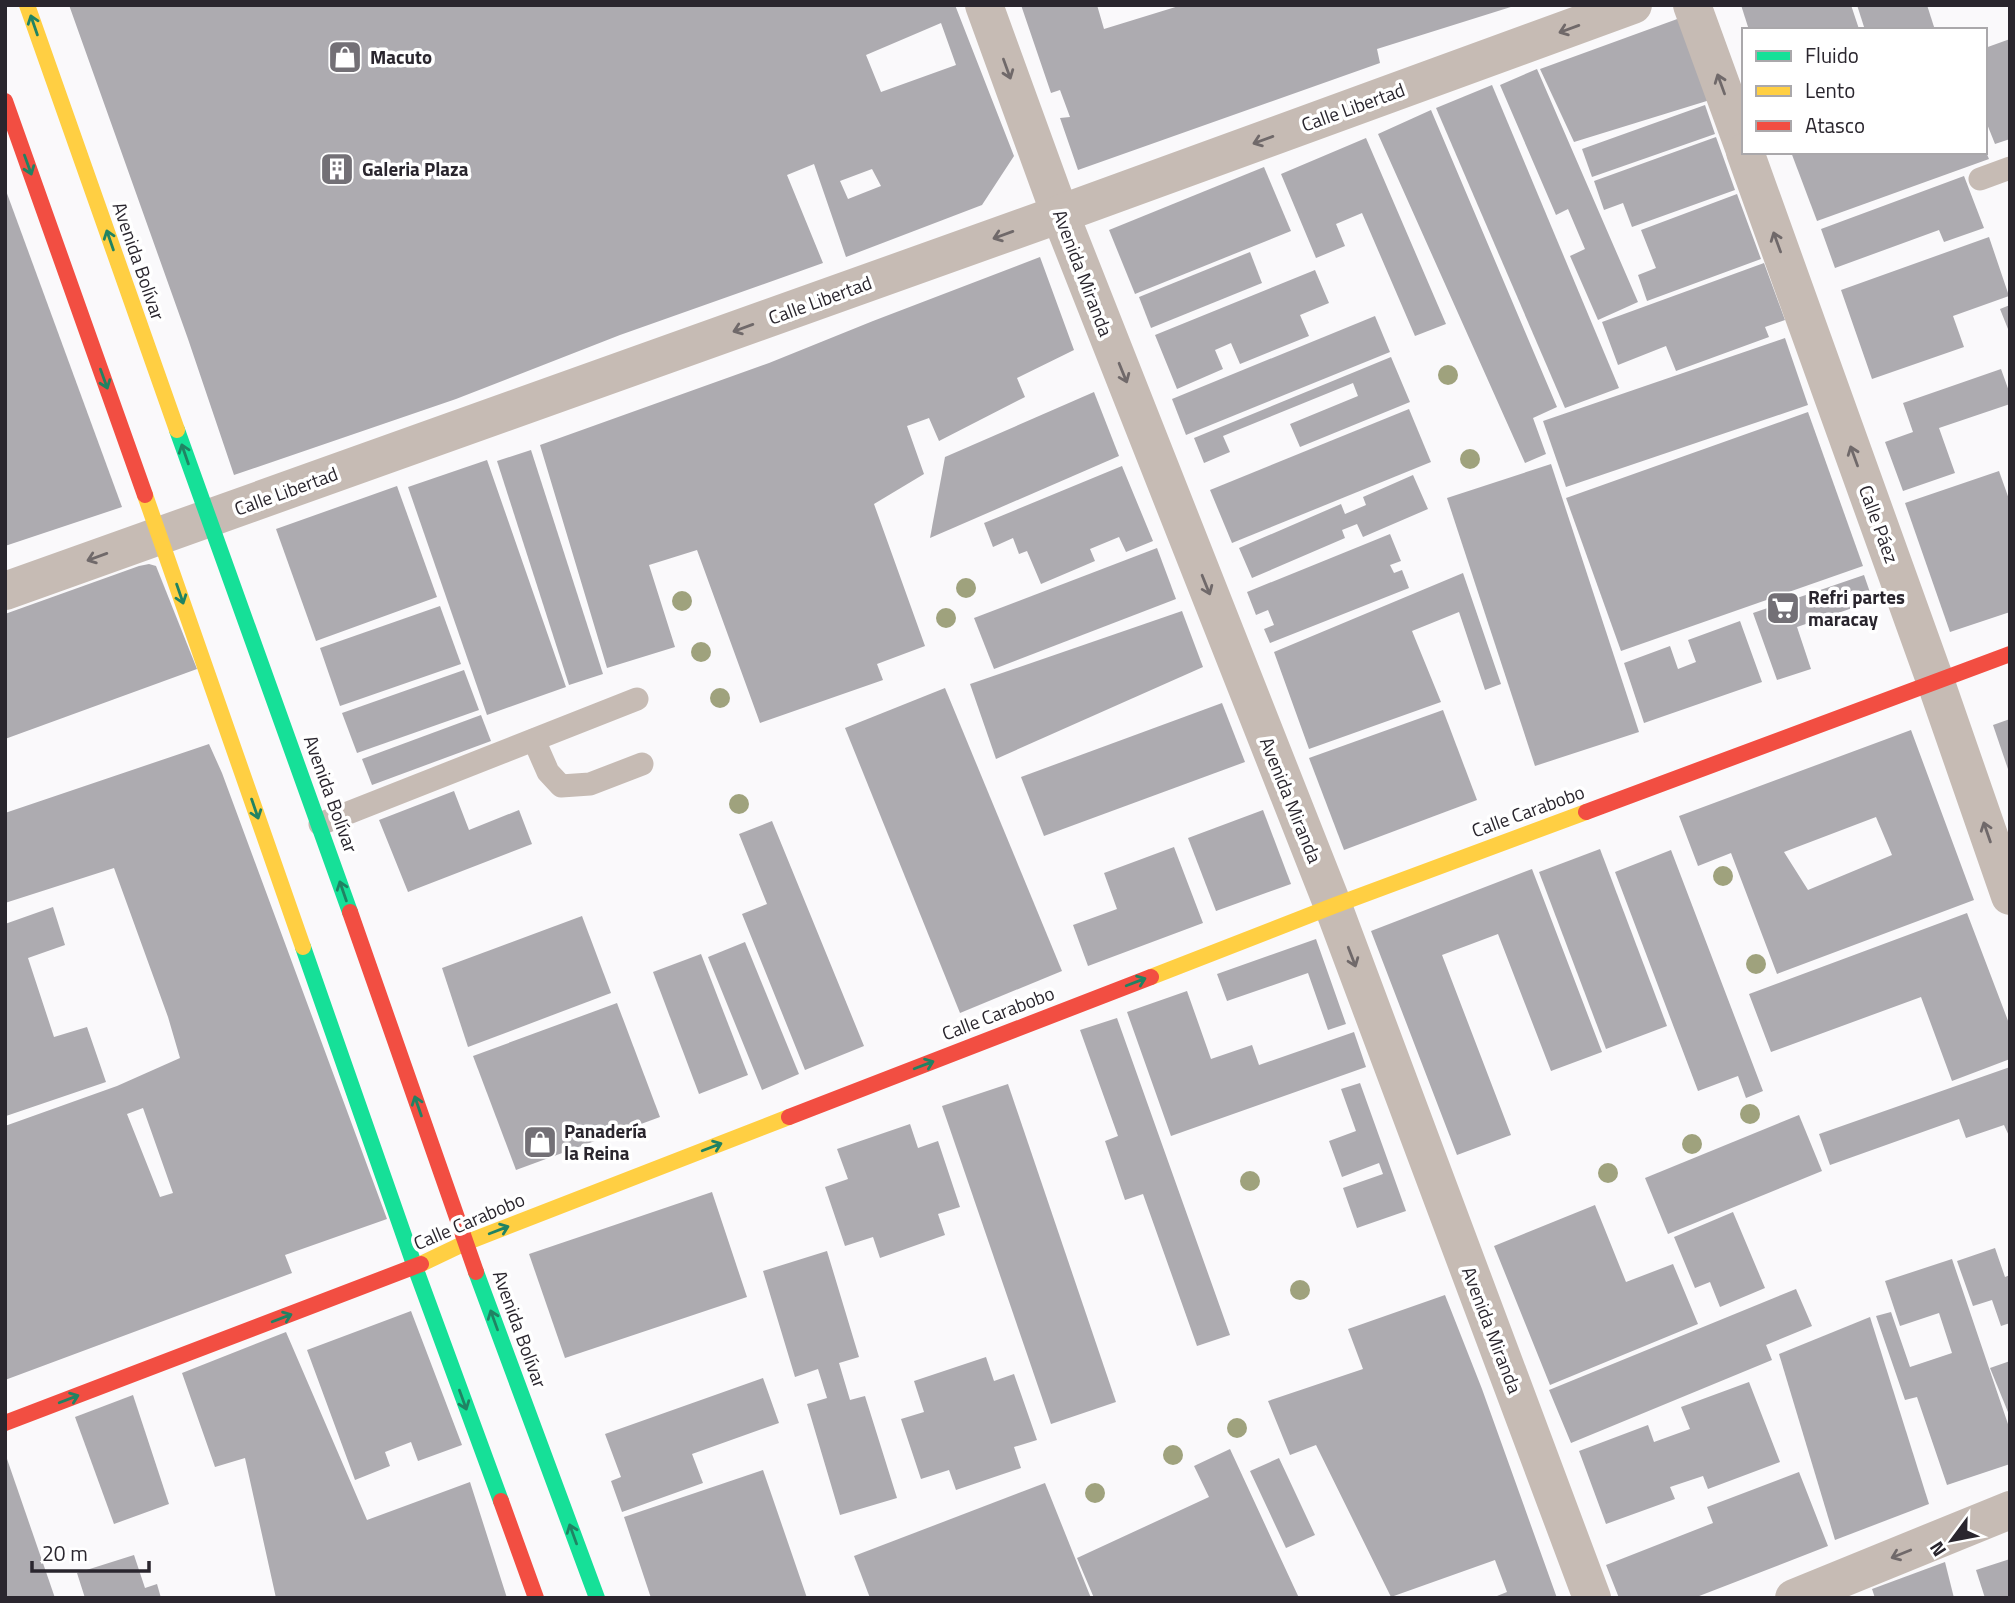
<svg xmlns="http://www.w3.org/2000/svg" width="2015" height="1603" viewBox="0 0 2015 1603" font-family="'Titillium Web',sans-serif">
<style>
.building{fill:#adabb0;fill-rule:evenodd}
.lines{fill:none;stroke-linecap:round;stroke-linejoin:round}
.lane{stroke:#c6bbb4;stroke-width:23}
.street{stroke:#c6bbb4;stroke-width:38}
.fast{stroke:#16e098;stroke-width:16}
.slow{stroke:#ffcf43;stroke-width:16}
.jam{stroke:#f24e42;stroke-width:16}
.tree{fill:#9fa27d}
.oneway{stroke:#208363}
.oneway2{stroke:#70696a}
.labels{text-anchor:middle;stroke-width:7;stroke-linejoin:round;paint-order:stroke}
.poi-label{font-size:19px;font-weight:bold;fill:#2a262e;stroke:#fff;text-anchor:start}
.street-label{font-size:19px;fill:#2a262e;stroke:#fff}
</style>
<rect width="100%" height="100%" fill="#faf9fb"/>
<g class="building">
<path d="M69,5H955L1014,156L982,205L846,257L814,164L787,175L823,263L620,335L456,399L234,475L188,339ZM941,23L956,65L881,92L866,55ZM872,169L881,186L848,199L840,181Z"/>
<path d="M1021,5H1097L1104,29L1182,5L1514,6L1377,49L1380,63L1078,170L1060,118L1070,117L1060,90L1051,93Z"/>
<path d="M1741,5H1851L1859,29L1749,30Z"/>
<path d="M1857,5H1927L1935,30H1865Z"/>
<path d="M1680,18L1710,100L1574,142L1540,69Z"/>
<path d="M2010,39V139L1995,144L1985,119V48Z"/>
<path d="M1537,69L1638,302L1598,320L1570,256L1585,249L1568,209L1556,215L1500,85Z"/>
<path d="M1492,85L1619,388L1565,408L1436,108Z"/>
<path d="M1705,105L1715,134L1592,177L1582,149Z"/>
<path d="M1431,110L1557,407L1533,418L1546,454L1525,463L1378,134Z"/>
<path d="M1716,137L1735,190L1632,227L1623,203L1604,210L1594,181Z"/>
<path d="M1366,138L1446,324L1415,336L1362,213L1336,224L1345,246L1316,258L1281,174Z"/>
<path d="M1791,152H1986L1989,159L1817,221Z"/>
<path d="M1264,167L1291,231L1135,294L1109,230Z"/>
<path d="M1964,176L1984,228L1944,242L1939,230L1835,268L1821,229Z"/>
<path d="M5,188L122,507L5,546Z"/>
<path d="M1737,194L1761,259L1647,301L1638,275L1656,268L1641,230Z"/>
<path d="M1989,237L2009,296L1953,316L1964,347L1872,379L1841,290Z"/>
<path d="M1250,252L1262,283L1151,328L1139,297Z"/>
<path d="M1040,257L1074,350L1017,378L1025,397L939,441L929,418L907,426L924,474L874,504L925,646L877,664L883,680L760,723L697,550L649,565L675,647L607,668L540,445L769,363L873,321Z"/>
<path d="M1764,263L1785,320L1765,327L1769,337L1676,371L1666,346L1618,365L1602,322Z"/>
<path d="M1315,270L1329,303L1300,315L1309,336L1240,364L1231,343L1215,350L1223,369L1177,389L1155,335Z"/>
<path d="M2010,305V334L2000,309Z"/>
<path d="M1375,316L1390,352L1186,435L1172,399Z"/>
<path d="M1785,338L1808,405L1566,487L1543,421Z"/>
<path d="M1391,357L1410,402L1300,447L1290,424L1358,396L1353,383L1223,436L1230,452L1204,463L1194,438Z"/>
<path d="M2001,369L2010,394V404L1939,428L1955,473L1903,491L1885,442L1913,432L1903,403Z"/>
<path d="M1094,392L1119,456L930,538L945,457Z"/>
<path d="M1409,409L1431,462L1232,543L1210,490Z"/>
<path d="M1808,412L1863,566L1621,651L1566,498Z"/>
<path d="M531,450L603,674L569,685L497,461Z"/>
<path d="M487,460L566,687L487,715L408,487Z"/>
<path d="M1551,464L1639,732L1535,766L1447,498Z"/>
<path d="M1122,466L1153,541L1126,552L1119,537L1090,549L1095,561L1041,584L1027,551L1019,554L1013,538L993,547L984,523Z"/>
<path d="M1999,471L2010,502V612L1950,632L1905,503Z"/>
<path d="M1413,475L1428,509L1363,537L1357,524L1342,530L1345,538L1252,578L1239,548L1341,504L1345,514L1366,505L1363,497Z"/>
<path d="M397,486L437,597L316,641L276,529Z"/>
<path d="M1390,534L1401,561L1390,565L1394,573L1402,570L1409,588L1270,643L1264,629L1274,625L1268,610L1256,615L1247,592Z"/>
<path d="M1157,548L1176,599L994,669L974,618Z"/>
<path d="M149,564L156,566L197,669L5,739V614L139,566Z"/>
<path d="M1463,573L1501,684L1485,690L1459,612L1412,631L1441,702L1309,749L1274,652Z"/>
<path d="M1864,575L1873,601L1797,627L1811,669L1777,680L1753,613Z"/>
<path d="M440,606L461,664L340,706L320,648Z"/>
<path d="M1182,611L1203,667L996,759L970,684Z"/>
<path d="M1740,621L1762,682L1644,723L1624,663L1670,646L1678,669L1696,662L1688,640Z"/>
<path d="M464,670L479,710L357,753L342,713Z"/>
<path d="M945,688L1062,971L960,1013L845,728Z"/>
<path d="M1222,703L1245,762L1044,836L1021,777Z"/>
<path d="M1443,710L1477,800L1344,850L1309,758Z"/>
<path d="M481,715L491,741L372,785L362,759Z"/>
<path d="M2010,719V772H2009L1993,725Z"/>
<path d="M1911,730L1974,900L1777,974L1731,853L1698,866L1679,816ZM1876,817L1892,855L1808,890L1784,852Z"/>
<path d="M209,744L222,773L387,1219L285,1255L292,1273L5,1380V1126L117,1086L180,1058L168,1017L114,868L5,903V813ZM143,1108L173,1193L160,1197L127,1114Z"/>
<path d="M454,791L469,830L519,810L532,844L408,892L379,820Z"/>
<path d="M1263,810L1291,884L1216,911L1188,838Z"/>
<path d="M772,821L864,1046L805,1070L742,914L767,904L739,834Z"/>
<path d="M1174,847L1203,923L1088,966L1073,925L1117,909L1104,873Z"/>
<path d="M1600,849L1667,1026L1606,1049L1539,872Z"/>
<path d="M1671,850L1763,1091L1746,1098L1738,1076L1698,1091L1615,872Z"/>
<path d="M1532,869L1602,1052L1551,1071L1498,934L1442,955L1511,1135L1457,1155L1371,931Z"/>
<path d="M53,907L65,945L28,958L54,1037L87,1027L106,1082L6,1116L5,924Z"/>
<path d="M1967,913L2010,1026V1059L1952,1081L1921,997L1771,1052L1749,994Z"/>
<path d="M582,916L611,993L468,1047L442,968Z"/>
<path d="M1316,939L1346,1024L1328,1030L1308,973L1227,1001L1217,974Z"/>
<path d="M745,942L799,1074L762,1090L708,957Z"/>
<path d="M701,954L748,1075L699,1094L653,972Z"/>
<path d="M1187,991L1211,1059L1252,1045L1259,1065L1354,1032L1366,1067L1171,1136L1127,1012Z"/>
<path d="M617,1003L660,1117L516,1170L473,1056Z"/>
<path d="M1117,1018L1230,1335L1197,1346L1143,1194L1125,1200L1105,1141L1118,1136L1080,1030Z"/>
<path d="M2010,1067V1138L2004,1125L1966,1138L1959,1119L1830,1165L1819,1134Z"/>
<path d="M1360,1083L1406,1211L1357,1228L1343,1188L1383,1174L1379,1163L1342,1177L1329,1141L1356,1131L1341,1089Z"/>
<path d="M1008,1084L1116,1402L1051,1424L942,1106Z"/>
<path d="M1799,1115L1822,1171L1668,1234L1645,1178Z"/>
<path d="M910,1124L918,1148L938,1141L960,1207L938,1214L945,1235L880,1258L873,1237L845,1246L825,1187L848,1179L837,1149Z"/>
<path d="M712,1192L747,1297L565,1358L529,1254Z"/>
<path d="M1595,1205L1626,1282L1673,1264L1698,1324L1550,1385L1494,1246Z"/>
<path d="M1733,1212L1765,1288L1720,1307L1710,1282L1695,1288L1674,1237Z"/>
<path d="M1995,1248L2005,1277L2010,1275V1323L2001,1326L1992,1300L1973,1306L1957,1261Z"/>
<path d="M827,1251L859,1357L839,1363L850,1400L865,1396L897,1498L840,1515L807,1404L827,1398L818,1369L795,1377L763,1271Z"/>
<path d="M1952,1259L2010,1430V1464L1947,1485L1917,1397L1905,1400L1876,1316L1891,1312L1910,1367L1952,1353L1939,1313L1900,1326L1885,1281Z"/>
<path d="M1796,1289L1812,1326L1766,1345L1772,1360L1571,1443L1549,1390Z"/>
<path d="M1445,1295L1482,1389L1557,1598H1492L1507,1592L1495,1560L1391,1597L1316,1445L1290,1455L1268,1401L1363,1369L1348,1329Z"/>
<path d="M411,1311L462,1445L418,1461L411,1442L385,1452L390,1466L355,1480L307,1350Z"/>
<path d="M1870,1317L1929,1504L1835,1540L1779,1354Z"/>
<path d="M286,1332L367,1520L470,1482L507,1598H276L245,1458L215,1467L182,1373Z"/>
<path d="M986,1357L994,1381L1014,1374L1037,1440L1014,1447L1021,1468L956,1490L949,1470L921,1479L901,1419L924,1412L914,1381Z"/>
<path d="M2010,1361V1417L1990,1368Z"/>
<path d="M763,1378L779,1423L692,1454L703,1483L622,1512L611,1481L621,1477L605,1434Z"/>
<path d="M1749,1382L1780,1462L1708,1489L1703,1476L1670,1487L1675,1499L1606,1524L1579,1451L1648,1425L1654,1442L1690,1429L1681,1407Z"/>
<path d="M133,1395L169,1504L114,1524L75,1417Z"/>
<path d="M1230,1449L1299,1598H1094L1077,1558L1209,1497L1194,1466Z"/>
<path d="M5,1456H6L55,1598H5Z"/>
<path d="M1279,1458L1315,1535L1286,1548L1250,1471Z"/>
<path d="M763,1470L807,1598H651L624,1517Z"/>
<path d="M1799,1472L1828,1546L1694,1598H1619L1606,1565L1713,1523L1707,1507Z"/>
<path d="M1045,1483L1091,1598H870L854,1556Z"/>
<path d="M134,1555L145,1588L157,1584L161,1598H85L77,1573Z"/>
<path d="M2010,1559V1598H1985L1976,1570Z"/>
<path d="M1945,1562L1954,1598H1875L1872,1589Z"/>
</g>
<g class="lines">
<g class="lane">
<path d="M1980,179L2010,168"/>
<path d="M534,740L548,772L561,786L590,784L642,764"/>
<path d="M320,824L637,699"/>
</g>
<g class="street">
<path d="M984,5L1060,214L1333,906L1592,1598"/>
<path d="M1692,5L1744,148"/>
<path d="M1745,152L1936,683L2010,896"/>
<path d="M5,591L1060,214L1633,5"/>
<path d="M1794,1598L2010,1510"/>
</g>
<g class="fast">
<path d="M177,430L350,912"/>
<path d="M303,947L415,1267L501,1501"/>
<path d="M476,1272L597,1598"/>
</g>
<g class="slow">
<path d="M27,5L177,430"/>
<path d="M145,495L303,947"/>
<path d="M1151,977L1333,906L1586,812"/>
<path d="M421,1264L465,1243L789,1117"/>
</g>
<g class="jam">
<path d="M5,101L145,495"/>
<path d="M1586,812L2010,654"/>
<path d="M350,912L476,1272"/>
<path d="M789,1117L1151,977"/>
<path d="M5,1423L421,1264"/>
<path d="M501,1501L536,1598"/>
</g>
</g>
<g class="tree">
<circle cx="1448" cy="375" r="10"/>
<circle cx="1470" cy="459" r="10"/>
<circle cx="966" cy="588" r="10"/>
<circle cx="682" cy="601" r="10"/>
<circle cx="946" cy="618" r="10"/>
<circle cx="701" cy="652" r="10"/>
<circle cx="720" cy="698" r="10"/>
<circle cx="739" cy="804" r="10"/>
<circle cx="1723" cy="876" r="10"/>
<circle cx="1756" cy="964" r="10"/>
<circle cx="1750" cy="1114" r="10"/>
<circle cx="1692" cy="1144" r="10"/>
<circle cx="1608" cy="1173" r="10"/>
<circle cx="1250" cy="1181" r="10"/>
<circle cx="1300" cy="1290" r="10"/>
<circle cx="1237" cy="1428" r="10"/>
<circle cx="1173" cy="1455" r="10"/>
<circle cx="1095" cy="1493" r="10"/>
</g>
<defs><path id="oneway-shaft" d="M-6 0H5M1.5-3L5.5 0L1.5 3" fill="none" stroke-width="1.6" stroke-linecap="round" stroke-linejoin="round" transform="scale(1.75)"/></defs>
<g class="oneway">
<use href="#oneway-shaft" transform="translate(34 25) rotate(-109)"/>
<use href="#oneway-shaft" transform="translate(28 165) rotate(70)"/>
<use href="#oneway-shaft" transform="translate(110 240) rotate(-109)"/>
<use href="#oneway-shaft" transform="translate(104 379) rotate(70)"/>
<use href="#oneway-shaft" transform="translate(185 454) rotate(-109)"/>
<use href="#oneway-shaft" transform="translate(180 594) rotate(71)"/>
<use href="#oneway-shaft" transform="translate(255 809) rotate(71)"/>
<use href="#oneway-shaft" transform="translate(343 891) rotate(-109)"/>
<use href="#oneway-shaft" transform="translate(1136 982) rotate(-21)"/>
<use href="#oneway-shaft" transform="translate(924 1065) rotate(-21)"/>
<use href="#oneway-shaft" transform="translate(418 1106) rotate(-109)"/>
<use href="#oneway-shaft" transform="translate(712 1147) rotate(-21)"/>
<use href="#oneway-shaft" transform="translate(499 1230) rotate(-21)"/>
<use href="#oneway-shaft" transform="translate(282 1318) rotate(-21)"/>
<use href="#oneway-shaft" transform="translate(494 1320) rotate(-110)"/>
<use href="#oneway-shaft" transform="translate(69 1399) rotate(-21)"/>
<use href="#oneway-shaft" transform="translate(463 1400) rotate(70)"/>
<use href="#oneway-shaft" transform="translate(573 1534) rotate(-110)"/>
</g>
<g class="oneway2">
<use href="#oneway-shaft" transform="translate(1569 29) rotate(160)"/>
<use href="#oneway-shaft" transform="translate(1007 69) rotate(70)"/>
<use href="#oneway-shaft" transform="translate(1721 84) rotate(-110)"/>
<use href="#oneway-shaft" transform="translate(1263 140) rotate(160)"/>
<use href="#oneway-shaft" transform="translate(1003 235) rotate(160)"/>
<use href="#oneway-shaft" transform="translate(1777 242) rotate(-110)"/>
<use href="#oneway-shaft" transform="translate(743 328) rotate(160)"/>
<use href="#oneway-shaft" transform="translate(1123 373) rotate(68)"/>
<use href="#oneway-shaft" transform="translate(1854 456) rotate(-110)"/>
<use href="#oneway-shaft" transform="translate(97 557) rotate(160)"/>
<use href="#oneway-shaft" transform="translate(1206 585) rotate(68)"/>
<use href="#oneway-shaft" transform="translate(1987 832) rotate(-109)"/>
<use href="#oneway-shaft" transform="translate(1352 957) rotate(69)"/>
<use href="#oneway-shaft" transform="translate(1901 1554) rotate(158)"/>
</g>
<defs>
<g id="shop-square" transform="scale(1.75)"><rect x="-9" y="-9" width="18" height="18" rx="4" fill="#737076" stroke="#fff"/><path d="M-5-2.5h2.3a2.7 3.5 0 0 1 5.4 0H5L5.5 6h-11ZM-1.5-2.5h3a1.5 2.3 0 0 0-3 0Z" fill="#fff"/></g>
<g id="building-square" transform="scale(1.75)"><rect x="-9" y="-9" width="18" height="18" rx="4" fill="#737076" stroke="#fff"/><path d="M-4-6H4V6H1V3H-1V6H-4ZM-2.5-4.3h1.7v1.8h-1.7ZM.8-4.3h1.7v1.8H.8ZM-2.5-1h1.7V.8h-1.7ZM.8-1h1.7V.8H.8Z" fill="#fff"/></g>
<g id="supermarket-square" transform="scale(1.75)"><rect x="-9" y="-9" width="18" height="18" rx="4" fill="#737076" stroke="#fff"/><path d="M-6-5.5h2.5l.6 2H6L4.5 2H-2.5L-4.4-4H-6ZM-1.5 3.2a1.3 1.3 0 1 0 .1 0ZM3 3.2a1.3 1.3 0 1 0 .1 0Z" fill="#fff"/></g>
</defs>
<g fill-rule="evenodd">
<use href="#shop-square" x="345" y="57"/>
<use href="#building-square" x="337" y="169"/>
<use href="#supermarket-square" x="1783" y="608"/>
<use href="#shop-square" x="540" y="1142"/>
</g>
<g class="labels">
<g class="poi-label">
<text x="370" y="64">Macuto</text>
<text x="362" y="176">Galeria Plaza</text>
<text x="1808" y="604">Refri partes<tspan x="1808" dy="22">maracay</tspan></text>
<text x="564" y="1138">Panadería<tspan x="564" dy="22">la Reina</tspan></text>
</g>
<g class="street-label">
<text transform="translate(1353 107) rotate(-20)" y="7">Calle Libertad</text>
<text transform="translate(139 261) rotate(71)" y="7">Avenida Bolívar</text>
<text transform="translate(1083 273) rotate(69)" y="7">Avenida Miranda</text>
<text transform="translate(820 300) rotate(-20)" y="7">Calle Libertad</text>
<text transform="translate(286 491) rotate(-20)" y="7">Calle Libertad</text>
<text transform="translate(1879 524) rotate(70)" y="7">Calle Páez</text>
<text transform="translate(331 794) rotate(70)" y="7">Avenida Bolívar</text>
<text transform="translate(1291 800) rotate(68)" y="7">Avenida Miranda</text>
<text transform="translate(1528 811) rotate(-20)" y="7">Calle Carabobo</text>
<text transform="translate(998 1013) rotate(-21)" y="7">Calle Carabobo</text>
<text transform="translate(469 1221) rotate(-23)" y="7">Calle Carabobo</text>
<text transform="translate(520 1329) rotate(70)" y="7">Avenida Bolívar</text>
<text transform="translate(1492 1330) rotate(69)" y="7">Avenida Miranda</text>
</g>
</g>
<rect width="2015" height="1603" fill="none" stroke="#2a262e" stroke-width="14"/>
<rect x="1742" y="28" width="245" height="126" fill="#ffffff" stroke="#aaa8ab" stroke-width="2"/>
<rect x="1756" y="51" width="35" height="10" fill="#16e098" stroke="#aaa8ab" stroke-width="2"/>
<text x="1805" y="63" font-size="21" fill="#2a262e">Fluido</text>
<rect x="1756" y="86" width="35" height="10" fill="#ffcf43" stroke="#aaa8ab" stroke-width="2"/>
<text x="1805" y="98" font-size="21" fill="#2a262e">Lento</text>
<rect x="1756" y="121" width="35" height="10" fill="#f24e42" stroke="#aaa8ab" stroke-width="2"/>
<text x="1805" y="133" font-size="21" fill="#2a262e">Atasco</text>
<g transform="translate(1952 1540) rotate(238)" stroke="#ffffff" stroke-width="5" paint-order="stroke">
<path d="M0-5L12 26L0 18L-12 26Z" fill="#2a262e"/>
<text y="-10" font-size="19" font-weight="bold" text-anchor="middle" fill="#2a262e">N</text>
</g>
<path d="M32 1561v10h117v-10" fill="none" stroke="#2a262e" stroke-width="3.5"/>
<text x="42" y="1561" font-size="21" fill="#2a262e" stroke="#ffffff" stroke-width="5" paint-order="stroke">20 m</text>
</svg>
